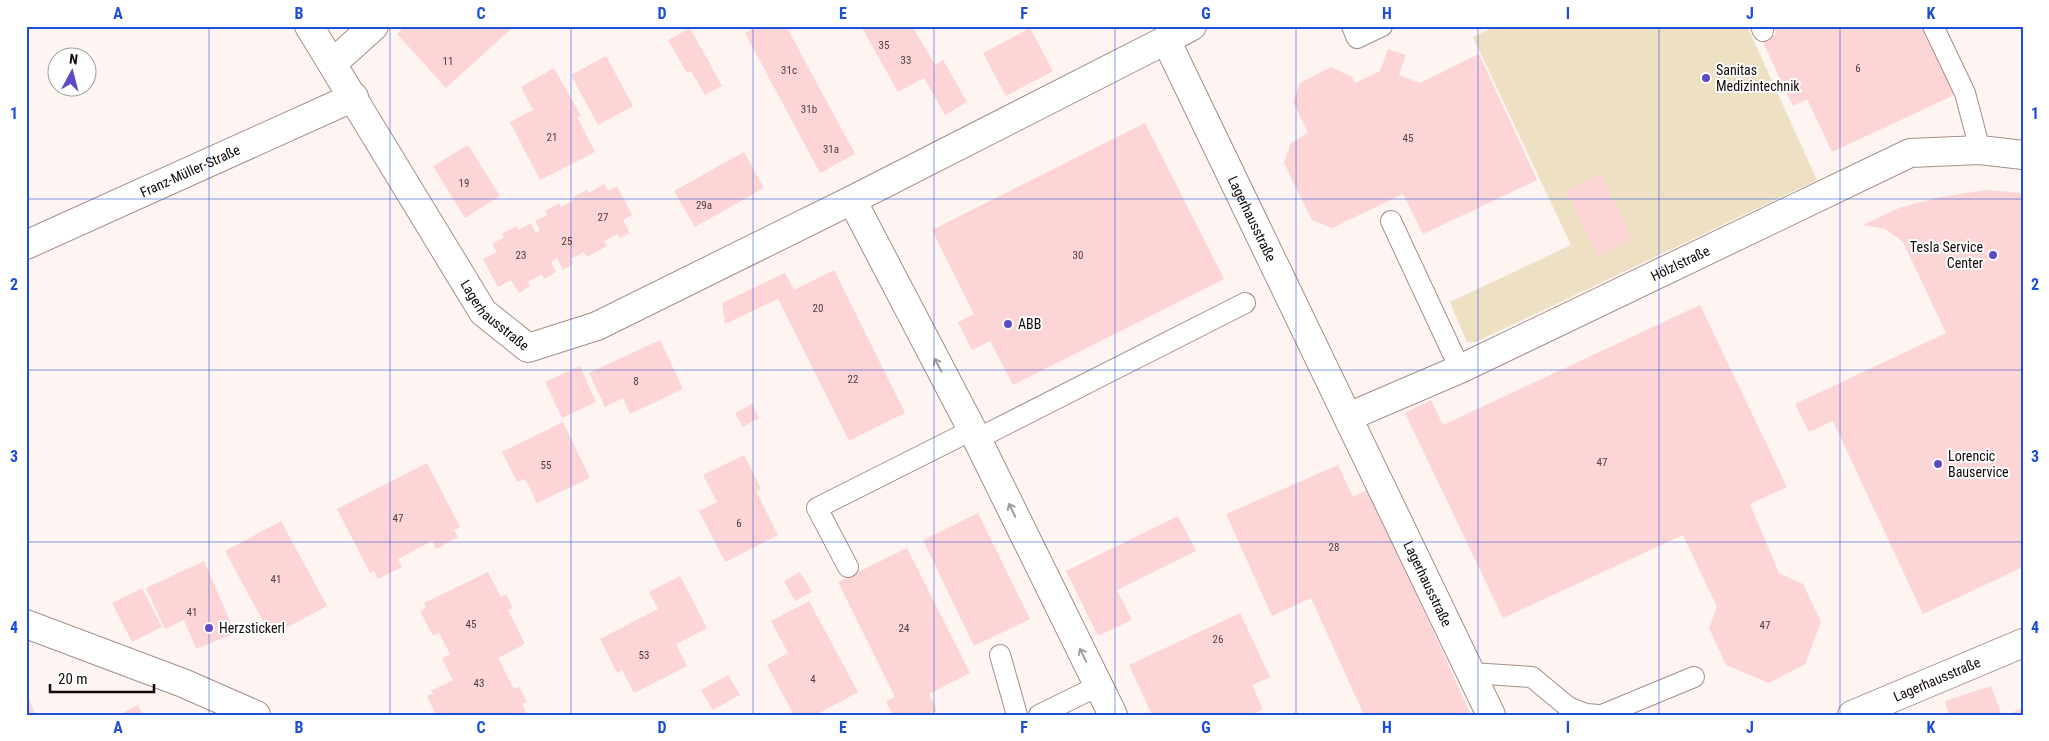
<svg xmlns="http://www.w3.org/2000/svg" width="2049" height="741" viewBox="0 0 2049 741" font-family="'Roboto Condensed',sans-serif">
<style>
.green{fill:#eee0c3}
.building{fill:#fdd5d6}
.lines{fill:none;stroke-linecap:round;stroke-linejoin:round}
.service-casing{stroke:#a48f87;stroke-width:22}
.minor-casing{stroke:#a48f87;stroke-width:30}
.tertiary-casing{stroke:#a48f87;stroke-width:30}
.service{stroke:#fff;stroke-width:20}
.minor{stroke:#fff;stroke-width:28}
.tertiary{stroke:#fff;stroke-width:28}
.oneway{stroke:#a09d9c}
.grid{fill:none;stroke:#1d4ed8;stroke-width:1;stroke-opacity:0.55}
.poi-dot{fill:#5c4bc3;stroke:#fff;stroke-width:2}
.labels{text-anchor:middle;stroke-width:4;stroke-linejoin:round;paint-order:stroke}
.number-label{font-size:11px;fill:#4c3d3b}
.poi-label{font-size:14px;fill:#110a07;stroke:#fff;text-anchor:start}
.street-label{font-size:14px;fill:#110a07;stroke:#fff}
.neatline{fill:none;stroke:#1d4ed8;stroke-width:2}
.grid-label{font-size:16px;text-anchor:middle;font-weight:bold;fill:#1d4ed8}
</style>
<rect width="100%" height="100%" fill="#fef4f1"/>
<path class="green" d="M1496,26H1747L1817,180L1476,342H1467L1450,302L1571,245L1473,37Z"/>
<g class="building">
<path d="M405,26H514L446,88L397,34Z"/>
<path d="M758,26H786L855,154L820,173L745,33Z"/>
<path d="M861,26H912L935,65L943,60L967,102L945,115L924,78L898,92Z"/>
<path d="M1772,26H1922L1954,95L1832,152L1807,99L1793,106L1762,40L1776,34Z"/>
<path d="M690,28L722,86L705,95L691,71L687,73L668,40Z"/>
<path d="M1030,28L1053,71L1006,96L983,53Z"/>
<path d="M1388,49L1406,55L1399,75L1420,83L1479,54L1537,180L1423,234L1403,194L1332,228L1312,220L1284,163L1291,143L1308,133L1293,102L1300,83L1331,67L1352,77L1355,83L1380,71Z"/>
<path d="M606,56L633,106L598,125L571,75Z"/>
<path d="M554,68L581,116L577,117L595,152L540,180L510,122L533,110L521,87Z"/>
<path d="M1145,123L1224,279L1013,385L990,341L972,350L958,322L974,314L932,230Z"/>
<path d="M468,145L500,196L465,218L433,166Z"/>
<path d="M744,152L764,188L695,227L674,191Z"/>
<path d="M1600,174L1632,239L1598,256L1566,190Z"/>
<path d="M604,184L608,191L617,186L632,215L623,220L630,233L620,238L617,234L604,241L607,246L587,257L584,252L571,259L573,264L563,270L557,258L551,262L556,272L544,279L542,274L528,282L530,286L519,293L511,280L498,287L483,259L497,252L492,244L504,237L502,234L517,226L519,230L531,223L536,233L540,230L535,221L547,215L545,211L559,203L561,207L574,200L573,197L587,190L589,193Z"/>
<path d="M1985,190L2023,193V567L1923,614L1833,421L1809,432L1795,404L1946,333L1903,242L1885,229L1863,225L1899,208L1936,198Z"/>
<path d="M834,270L905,413L849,441L778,299L725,324L722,303L785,273L794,290Z"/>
<path d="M1700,305L1787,487L1750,504L1779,573L1803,584L1821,622L1805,664L1769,683L1726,665L1709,628L1717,607L1683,535L1503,618L1405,413L1431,400L1443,425Z"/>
<path d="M660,340L683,389L630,414L623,398L605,407L589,373Z"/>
<path d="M580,366L596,402L562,418L545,382Z"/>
<path d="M752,404L759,418L743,427L735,413Z"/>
<path d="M563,422L590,478L537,503L525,479L517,482L502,452Z"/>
<path d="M744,455L761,489L756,491L778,535L725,562L699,511L717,502L703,475Z"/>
<path d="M427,463L460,527L454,530L458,537L436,549L432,541L398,559L402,567L378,579L374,571L370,573L337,509Z"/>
<path d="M1338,465L1353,497L1369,489L1471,715H1364L1311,598L1272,616L1226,514Z"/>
<path d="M978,513L1030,619L974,646L923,540Z"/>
<path d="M1178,516L1196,551L1117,590L1132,620L1098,636L1066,571Z"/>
<path d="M281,521L327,606L271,636L225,551Z"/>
<path d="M907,548L970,673L929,694L937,711L930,715H893L886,701L895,697L838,582Z"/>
<path d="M204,561L235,633L196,649L184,620L165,629L146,588Z"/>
<path d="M488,572L501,597L506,594L513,608L508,610L525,644L498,658L514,689L519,687L527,702L522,704L527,715H445L444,713L436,715L427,696L433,693L431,691L453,680L442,659L450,654L439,633L433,636L420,611L426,608L424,603Z"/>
<path d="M800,572L812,592L795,601L784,581Z"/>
<path d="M680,576L707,628L676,644L687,666L634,693L622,670L617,673L600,639L658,609L649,592Z"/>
<path d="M142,588L162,627L132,642L112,603Z"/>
<path d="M809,601L858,692L816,715H794L767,665L788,653L771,621Z"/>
<path d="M1240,613L1270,677L1252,685L1263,709L1252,715H1152L1129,665Z"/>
<path d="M728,675L740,695L713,710L701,690Z"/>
<path d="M1991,686L2002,715H1949L1945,701Z"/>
<path d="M26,694L36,715H26Z"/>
<path d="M138,705L143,715H118Z"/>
<path d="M2023,708V715H2006Z"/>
</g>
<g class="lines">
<g class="service-casing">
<g id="service">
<path d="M1352,26L1357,38L1382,26"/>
<path d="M1761,26L1763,31"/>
<path d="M1933,26L1965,93L1980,150"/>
<path d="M1391,221L1460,369"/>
<path d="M977,439L1245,303"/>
<path d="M848,567L817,508L972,430"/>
<path d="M1000,655L1017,715"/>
<path d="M1471,673L1532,677L1568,707L1586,714L1599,715"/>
<path d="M1039,715L1098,686"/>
<path d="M1602,715L1694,677"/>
</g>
</g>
<g class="minor-casing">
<g id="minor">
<path id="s1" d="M309,26L483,312L528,348L597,326L852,200L1166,40L1491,715"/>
<path d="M1166,40L1192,26"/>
<path d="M333,63L374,26"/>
<path d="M852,200L977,439L1113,715"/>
<path id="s2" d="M26,245L354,97"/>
<path id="s3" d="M1348,417L1460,369L1910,153L1980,150L2023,155"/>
<path id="s4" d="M1852,715L2023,643"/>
</g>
</g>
<g class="tertiary-casing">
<path id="tertiary" d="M26,624L183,683L256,715"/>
</g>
<use href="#service" class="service"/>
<use href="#minor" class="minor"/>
<use href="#tertiary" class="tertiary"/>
</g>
<defs><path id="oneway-shaft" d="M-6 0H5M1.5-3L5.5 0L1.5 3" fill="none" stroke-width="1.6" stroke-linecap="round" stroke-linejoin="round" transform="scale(1.25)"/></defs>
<g class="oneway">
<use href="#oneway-shaft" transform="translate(938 365) rotate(-118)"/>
<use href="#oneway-shaft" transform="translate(1012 510) rotate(-116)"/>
<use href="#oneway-shaft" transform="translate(1083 655) rotate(-116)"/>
</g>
<path class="grid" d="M209,26V715M390,26V715M571,26V715M753,26V715M934,26V715M1115,26V715M1296,26V715M1478,26V715M1659,26V715M1840,26V715M26,199H2023M26,370H2023M26,542H2023"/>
<g class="poi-dot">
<circle cx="1706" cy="78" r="5"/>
<circle cx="1993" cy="255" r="5"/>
<circle cx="1008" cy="324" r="5"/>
<circle cx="1938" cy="464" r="5"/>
<circle cx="209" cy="628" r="5"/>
</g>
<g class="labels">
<g class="number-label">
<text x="884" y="49">35</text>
<text x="906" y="64">33</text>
<text x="448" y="65">11</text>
<text x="1858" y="72">6</text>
<text x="789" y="74">31c</text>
<text x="809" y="113">31b</text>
<text x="552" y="141">21</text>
<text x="1408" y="142">45</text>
<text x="831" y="153">31a</text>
<text x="464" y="187">19</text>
<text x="704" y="209">29a</text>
<text x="603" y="221">27</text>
<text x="567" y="245">25</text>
<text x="521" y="259">23</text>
<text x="1078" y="259">30</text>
<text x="818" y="312">20</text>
<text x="853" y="383">22</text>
<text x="636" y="385">8</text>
<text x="1602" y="466">47</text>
<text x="546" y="469">55</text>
<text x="398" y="522">47</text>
<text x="739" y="527">6</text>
<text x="1334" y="551">28</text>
<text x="276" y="583">41</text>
<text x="192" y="616">41</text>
<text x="471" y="628">45</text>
<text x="1765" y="629">47</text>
<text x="904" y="632">24</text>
<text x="1218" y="643">26</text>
<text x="644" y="659">53</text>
<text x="813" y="683">4</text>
<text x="479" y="687">43</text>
</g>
<g class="poi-label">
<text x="1716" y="75">Sanitas<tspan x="1716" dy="16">Medizintechnik</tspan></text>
<text x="1983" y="252" text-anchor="end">Tesla Service<tspan x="1983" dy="16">Center</tspan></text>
<text x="1018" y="329">ABB</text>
<text x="1948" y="461">Lorencic<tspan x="1948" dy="16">Bauservice</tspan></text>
<text x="219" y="633">Herzstickerl</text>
</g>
<g class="street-label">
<text dy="5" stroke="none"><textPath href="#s2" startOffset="180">Franz-Müller-Straße</textPath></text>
<text dy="5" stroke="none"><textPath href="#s1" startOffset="1300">Lagerhausstraße</textPath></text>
<text dy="5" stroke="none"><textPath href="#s3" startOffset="366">Hölzlstraße</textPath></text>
<text dy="5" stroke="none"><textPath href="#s1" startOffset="345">Lagerhausstraße</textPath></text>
<text dy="5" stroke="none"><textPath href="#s1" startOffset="1705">Lagerhausstraße</textPath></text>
<text dy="5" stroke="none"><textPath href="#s4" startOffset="92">Lagerhausstraße</textPath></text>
</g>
</g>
<rect width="2049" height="741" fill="none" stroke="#ffffff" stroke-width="55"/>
<g transform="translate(72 72) rotate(7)"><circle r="24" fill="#ffffff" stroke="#a09d9c"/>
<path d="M0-4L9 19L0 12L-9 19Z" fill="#5c4bc3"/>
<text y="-8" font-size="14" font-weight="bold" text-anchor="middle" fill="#110a07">N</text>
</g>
<path d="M50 684v8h104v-8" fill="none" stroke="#110a07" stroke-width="2.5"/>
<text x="58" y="684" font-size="15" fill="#110a07" stroke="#ffffff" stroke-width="4" paint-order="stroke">20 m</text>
<rect x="28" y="28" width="1994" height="686" class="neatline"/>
<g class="grid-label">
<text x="118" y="19">A</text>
<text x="299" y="19">B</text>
<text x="481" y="19">C</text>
<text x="662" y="19">D</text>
<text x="843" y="19">E</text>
<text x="1024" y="19">F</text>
<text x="1206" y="19">G</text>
<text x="1387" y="19">H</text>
<text x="1568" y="19">I</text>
<text x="1750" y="19">J</text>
<text x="1931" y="19">K</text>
<text x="14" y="119">1</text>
<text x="2035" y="119">1</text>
<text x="14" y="290">2</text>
<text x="2035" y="290">2</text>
<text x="14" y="462">3</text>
<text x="2035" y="462">3</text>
<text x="14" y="633">4</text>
<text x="2035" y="633">4</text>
<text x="118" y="733">A</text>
<text x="299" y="733">B</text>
<text x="481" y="733">C</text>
<text x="662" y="733">D</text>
<text x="843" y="733">E</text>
<text x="1024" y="733">F</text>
<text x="1206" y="733">G</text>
<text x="1387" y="733">H</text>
<text x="1568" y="733">I</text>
<text x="1750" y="733">J</text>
<text x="1931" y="733">K</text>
</g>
</svg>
